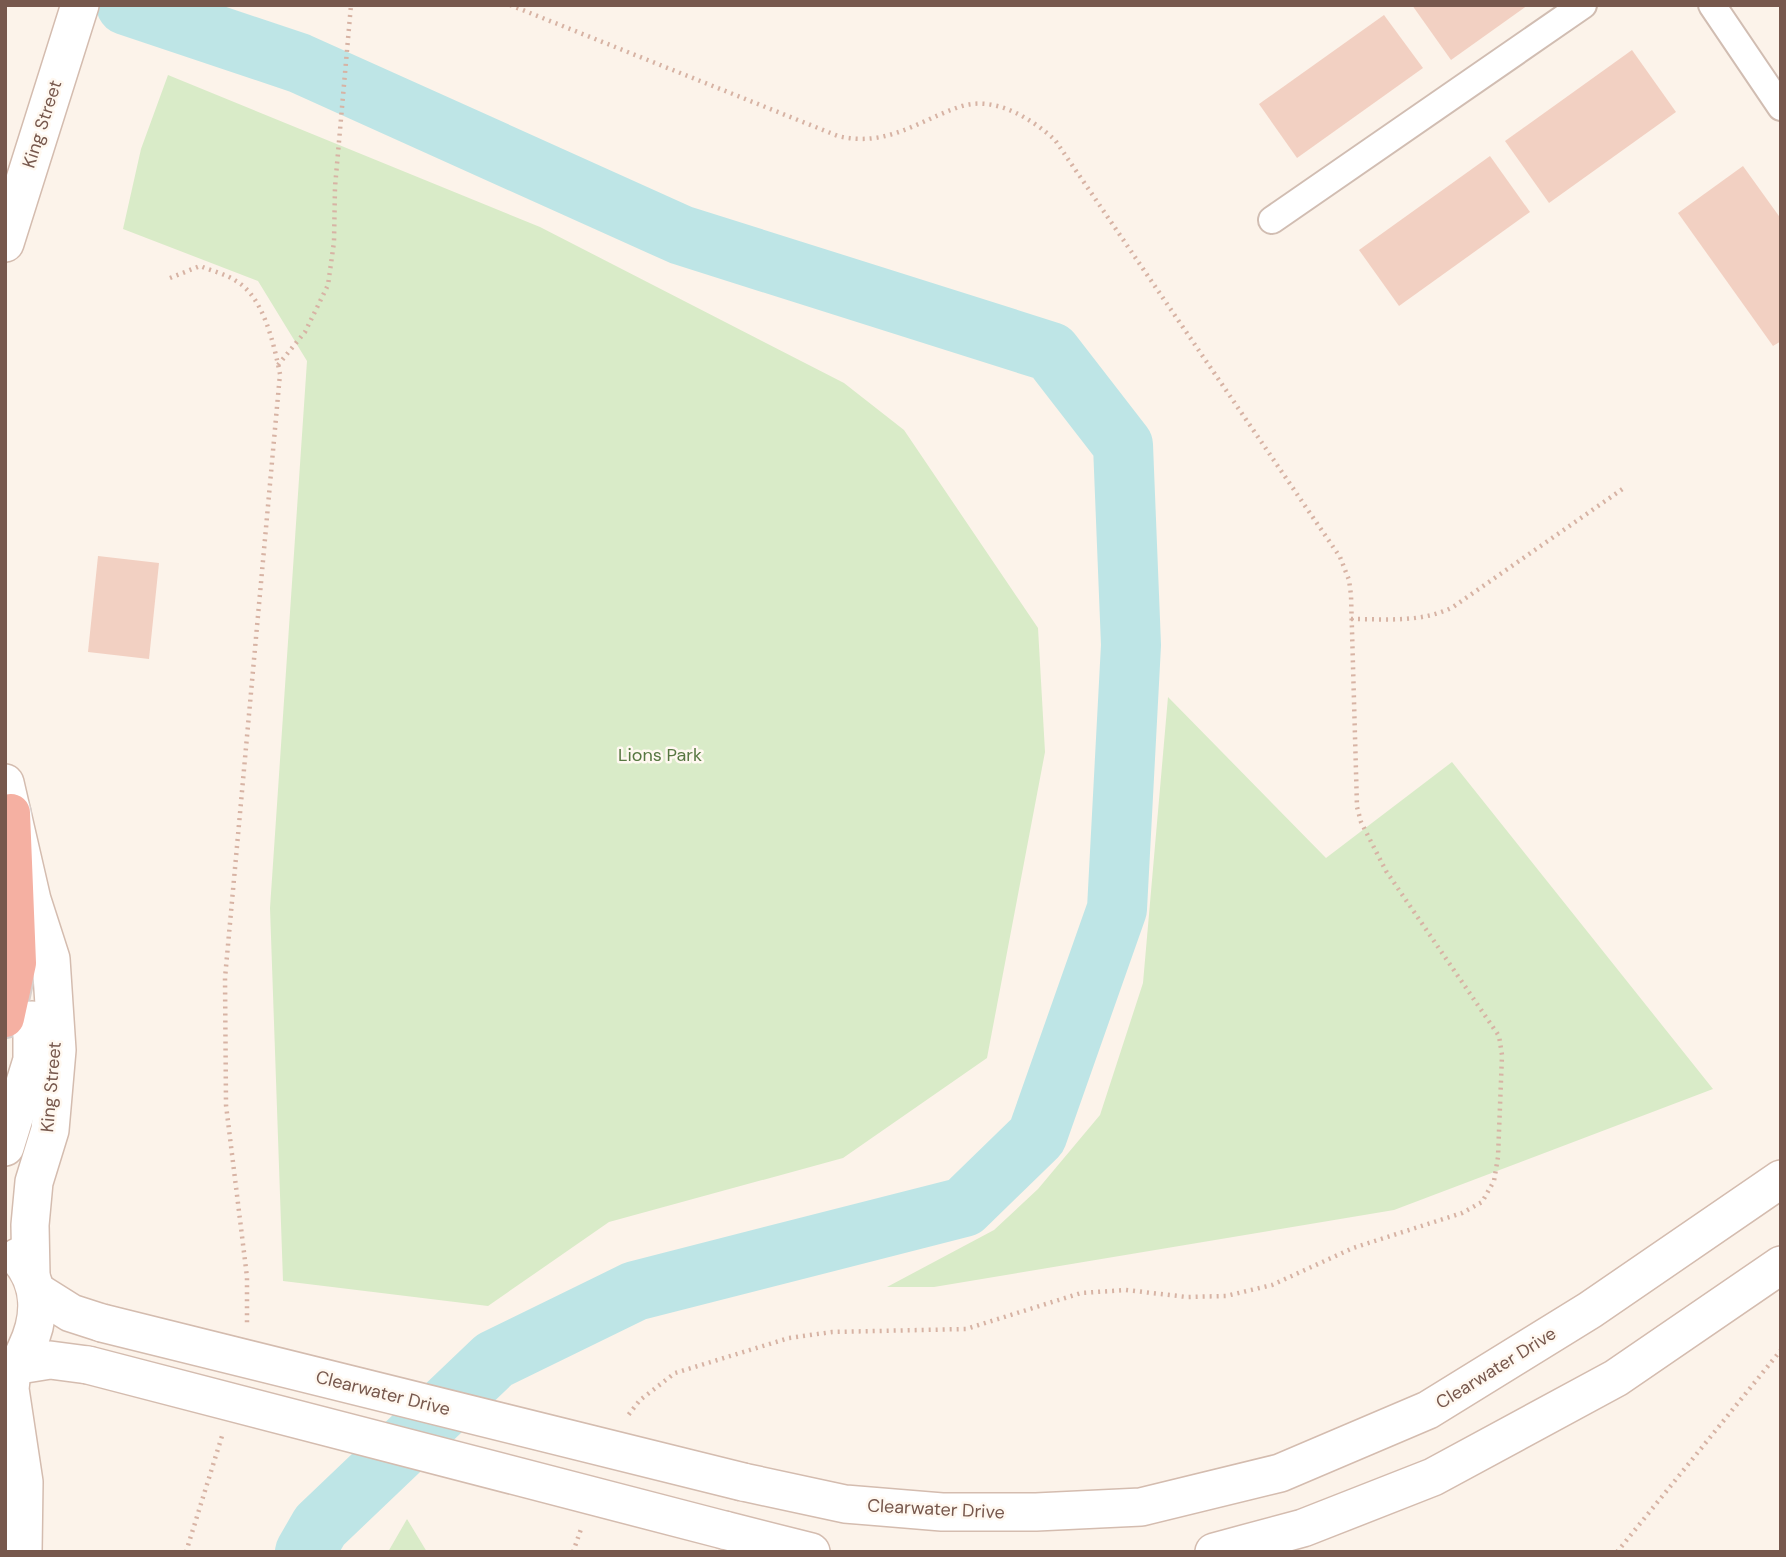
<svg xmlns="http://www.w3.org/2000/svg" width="1786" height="1557" viewBox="0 0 1786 1557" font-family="'DM Sans',sans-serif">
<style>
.green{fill:#d9ebc8}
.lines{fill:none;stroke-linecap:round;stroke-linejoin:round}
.river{stroke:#bee5e6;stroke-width:60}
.building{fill:#f2d0c2}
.street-casing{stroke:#d1bdb2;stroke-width:30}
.secondary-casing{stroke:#d4bcaf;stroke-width:40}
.highway-casing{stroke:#d9d0cd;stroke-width:42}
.path{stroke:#d7b3a4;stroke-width:4.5;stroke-dasharray:2 5;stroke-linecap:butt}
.street{stroke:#fff;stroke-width:26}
.secondary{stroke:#fff;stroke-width:37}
.highway{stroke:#f5b0a2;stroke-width:38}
.secondary-bridge-casing{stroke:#d4bcaf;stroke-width:40;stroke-linecap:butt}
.secondary-bridge{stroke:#fff;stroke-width:37}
.labels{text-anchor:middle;stroke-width:5;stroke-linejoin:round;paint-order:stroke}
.street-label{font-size:18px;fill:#77584d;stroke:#fff8f0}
.park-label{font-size:18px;fill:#577741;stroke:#fff8f0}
</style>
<rect width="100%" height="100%" fill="#fcf3ea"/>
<g class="green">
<path d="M168,75L540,227L844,383L904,430L1038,628L1045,752L987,1058L843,1158L609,1222L488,1306L283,1281L270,908L307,361L258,281L123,229L141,149Z"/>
<path d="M1168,697L1326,858L1452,762L1713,1089L1394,1210L934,1287H887L994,1230L1038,1189L1100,1115L1143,983Z"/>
<path d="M407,1519L427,1552H388Z"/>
</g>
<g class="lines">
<path class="river" d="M126,5L299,63L681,235L1051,352L1123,445L1131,645L1117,909L1037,1136L964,1207L635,1291L494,1360L320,1526L305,1552"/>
</g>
<g class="building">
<path d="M1412,5H1528L1451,60Z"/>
<path d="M1384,15L1423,68L1297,158L1259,104Z"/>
<path d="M1632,50L1676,112L1549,203L1505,141Z"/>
<path d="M1490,156L1530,212L1399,306L1359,250Z"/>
<path d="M1743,166L1781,219V341L1773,346L1678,213Z"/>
<path d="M98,556L159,563L149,659L88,652Z"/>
</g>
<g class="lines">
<g class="street-casing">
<g id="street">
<path d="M1712,5L1781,107"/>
<path d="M1272,220L1583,5"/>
</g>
</g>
<g class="secondary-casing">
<g id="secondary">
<path d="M5,243L80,5"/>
<path d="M5,783L32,900L51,959L57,1050L50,1130L34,1182L30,1225L31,1275"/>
<path d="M5,1147L32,1060V1020"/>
<path d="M36,1291L71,1313L102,1323"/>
<path d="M19,1365L50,1360L88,1365"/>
<path d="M12,1370L10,1389L24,1482L23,1552"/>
<path d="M5,1373C17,1367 21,1361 26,1349C41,1318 42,1284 18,1257"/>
<path d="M743,1482L845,1504L942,1512H1036L1141,1507L1280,1473L1428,1410L1590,1310L1781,1179"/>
<path d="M724,1530L811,1552"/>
<path d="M1214,1552L1303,1528L1433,1477L1616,1378L1781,1265"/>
</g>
</g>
<g class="highway-casing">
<path id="highway" d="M5,1018L17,963L11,813"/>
</g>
<g class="path">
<path d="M510,5L838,136C887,148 919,120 962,106C996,96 1032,119 1055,140L1340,557L1349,580L1351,595L1357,807L1361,822L1386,871L1499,1036L1502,1055L1498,1157L1494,1181L1482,1202L1462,1213L1353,1248L1272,1285L1226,1296L1187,1297L1126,1290L1081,1293L966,1329L832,1332L789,1338L675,1373L640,1400L626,1418"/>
<path d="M170,278L200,266C212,271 226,274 236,281C264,297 274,345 280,374L225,978L226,1105L247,1277V1325"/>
<path d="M278,365L305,332L328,285L334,242L335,187L351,5"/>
<path d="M1351,619C1386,619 1422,623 1453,607L1624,488"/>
<path d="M186,1552L222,1436"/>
<path d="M573,1552L581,1529"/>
<path d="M1617,1552L1781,1350"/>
</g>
<use href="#street" class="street"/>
<use href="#secondary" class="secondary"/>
<use href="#highway" class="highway"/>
<g class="secondary-bridge-casing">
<g id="secondary-bridge">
<path d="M102,1323L743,1482"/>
<path d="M88,1365L724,1530"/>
</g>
</g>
<use href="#secondary-bridge" class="secondary-bridge"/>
</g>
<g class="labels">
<g class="street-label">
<text transform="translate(42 124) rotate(-72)" y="6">King Street</text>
<text transform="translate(51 1087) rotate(-85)" y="6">King Street</text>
<text transform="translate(1496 1368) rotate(-32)" y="6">Clearwater Drive</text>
<text transform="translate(383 1393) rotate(14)" y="6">Clearwater Drive</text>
<text transform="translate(936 1509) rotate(3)" y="6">Clearwater Drive</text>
</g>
<g class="park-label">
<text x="660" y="761">Lions Park</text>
</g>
</g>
<rect width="1786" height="1557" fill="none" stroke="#77584d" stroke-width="14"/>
</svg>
